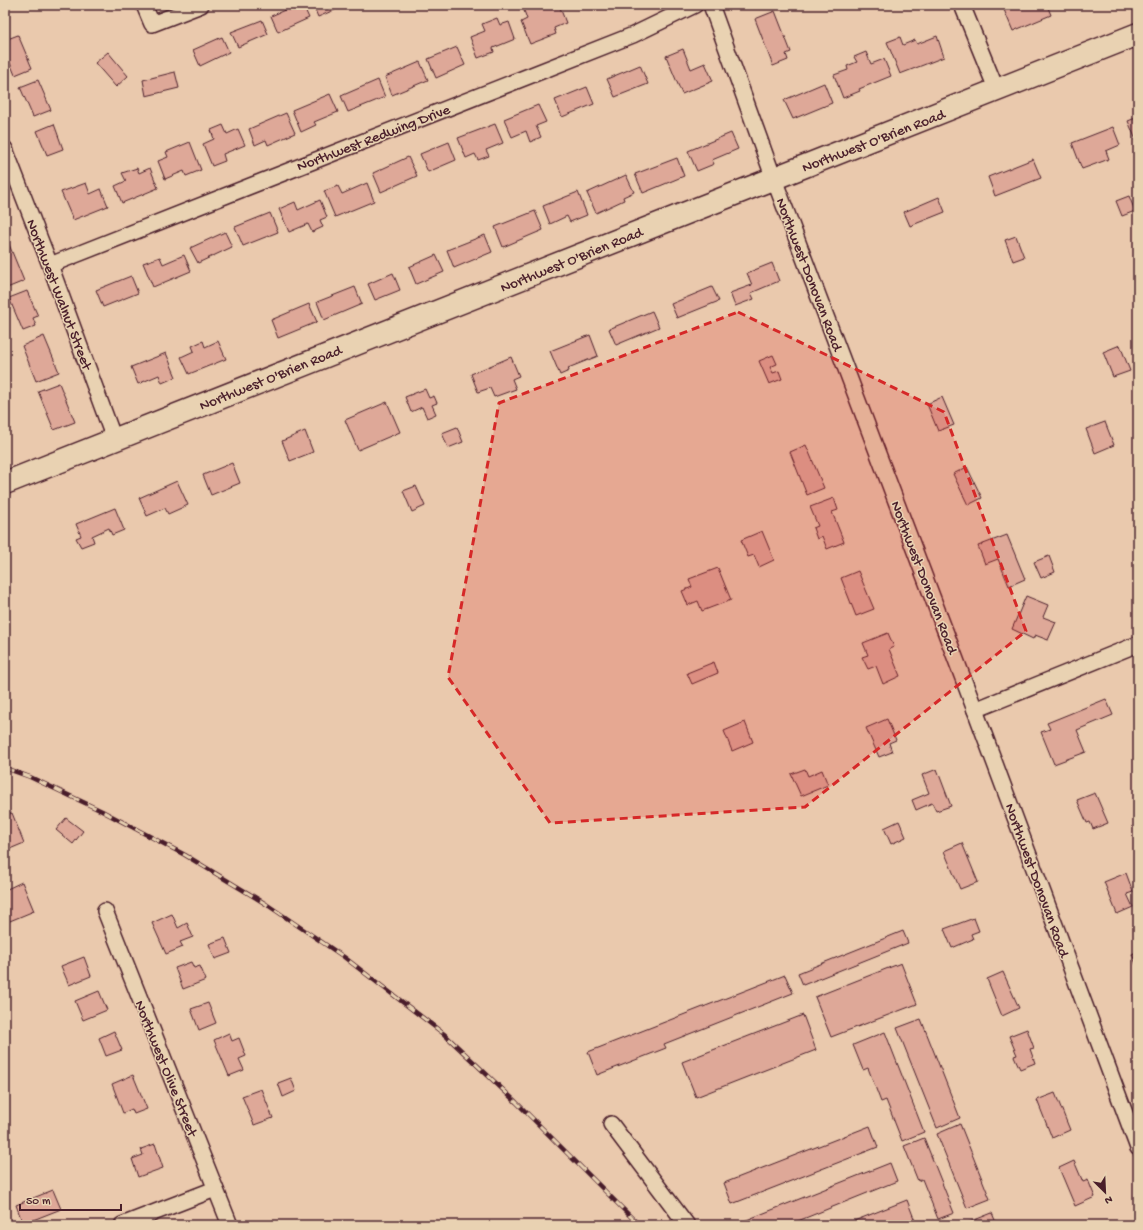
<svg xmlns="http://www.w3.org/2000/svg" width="1143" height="1230" viewBox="0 0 1143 1230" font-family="'Gochi Hand',sans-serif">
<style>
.building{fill:#dea898;stroke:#4a1f2b}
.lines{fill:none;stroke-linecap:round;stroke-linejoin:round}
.street-casing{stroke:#4a1f2b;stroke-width:18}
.secondary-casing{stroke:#4a1f2b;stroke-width:25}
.street{stroke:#e9d2b2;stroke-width:15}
.secondary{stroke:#e9d2b2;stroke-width:22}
.rail-casing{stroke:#4a1f2b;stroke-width:4.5}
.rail{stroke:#e9d2b2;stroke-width:3;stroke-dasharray:9;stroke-linecap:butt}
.marked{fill:#d62828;fill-opacity:0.2;stroke:#d62828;stroke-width:3;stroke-dasharray:8 5;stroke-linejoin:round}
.labels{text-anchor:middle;stroke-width:3;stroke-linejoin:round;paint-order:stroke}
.street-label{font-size:15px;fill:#4a1f2b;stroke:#e9d2b2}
</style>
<rect width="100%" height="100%" fill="#eac9ad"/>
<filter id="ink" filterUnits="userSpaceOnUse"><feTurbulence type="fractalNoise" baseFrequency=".025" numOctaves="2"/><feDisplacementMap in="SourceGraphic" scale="8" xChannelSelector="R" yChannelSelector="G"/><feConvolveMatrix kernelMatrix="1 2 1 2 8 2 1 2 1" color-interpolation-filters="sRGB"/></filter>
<g filter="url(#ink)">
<g class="building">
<path d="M296,5H303L309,18L278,32L271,16Z"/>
<path d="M313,5H346L318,17Z"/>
<path d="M522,5H559L566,23L554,28L556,34L530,44L521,22L527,19Z"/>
<path d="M1002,5H1047L1051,15L1013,31Z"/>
<path d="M775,11L791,52L786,54L788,60L773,66L755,19Z"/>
<path d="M497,18L500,25L509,22L515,39L493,48L494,52L478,58L470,37L485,31L482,24Z"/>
<path d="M262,20L268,34L238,47L231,32Z"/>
<path d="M18,35L32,68L15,75L5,51V40Z"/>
<path d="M937,36L944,57L900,74L887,42L900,37L903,45L915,40L917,44Z"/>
<path d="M222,37L229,52L200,66L193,50Z"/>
<path d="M457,47L465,65L436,78L428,59Z"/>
<path d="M683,49L691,69L705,63L713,81L682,94L666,56Z"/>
<path d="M108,52L128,76L116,87L95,63Z"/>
<path d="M866,52L871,64L884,59L891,76L859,89L860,91L843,98L834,75L848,70L847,66L857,62L854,57Z"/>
<path d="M420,62L428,80L392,95L385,77Z"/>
<path d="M640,65L648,84L615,97L607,79Z"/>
<path d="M175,72L179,88L146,96L143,80Z"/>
<path d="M38,80L51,110L33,117L20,87Z"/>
<path d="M378,80L385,97L348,112L341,96Z"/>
<path d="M824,83L832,103L793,119L784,100Z"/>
<path d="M587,87L594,104L562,117L555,100Z"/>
<path d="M330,94L338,112L314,122L316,125L301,132L292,110Z"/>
<path d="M538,105L546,122L536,126L541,137L530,142L526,131L512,137L504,119Z"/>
<path d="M286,113L295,133L268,145L266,140L255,145L249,129Z"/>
<path d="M1138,117V139L1136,140L1128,121Z"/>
<path d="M54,124L63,149L47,155L37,131Z"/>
<path d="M495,124L503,143L486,150L489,156L478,160L475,154L466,158L458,138Z"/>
<path d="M223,125L227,134L238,129L245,145L223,154L225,161L212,166L203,144L214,139L211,130Z"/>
<path d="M1113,127L1120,145L1106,151L1109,159L1082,169L1072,143Z"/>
<path d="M731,133L738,149L712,160L714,164L697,171L688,151Z"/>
<path d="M190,142L201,170L186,176L184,171L165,179L158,161L168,157L166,152Z"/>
<path d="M449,142L456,160L428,172L420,154Z"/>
<path d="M408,157L417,176L381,192L373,173Z"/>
<path d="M677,158L684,176L643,193L635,174Z"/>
<path d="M1033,159L1041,178L995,196L988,177Z"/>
<path d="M137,168L139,173L150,168L158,188L122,203L115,186L126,181L122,173Z"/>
<path d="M626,175L634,192L623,197L624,200L596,213L587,193Z"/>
<path d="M86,183L90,194L101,189L108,206L73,220L61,192Z"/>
<path d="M367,183L374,201L335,217L324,191L338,186L342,194Z"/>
<path d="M578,192L587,215L570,222L567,216L550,224L543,206Z"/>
<path d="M1129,196L1135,211L1122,216L1116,201Z"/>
<path d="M939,197L945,212L910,226L904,212Z"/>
<path d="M320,200L327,217L320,220L323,227L312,232L308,224L289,232L279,209L295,202L298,210Z"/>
<path d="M535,211L543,230L503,247L495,227Z"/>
<path d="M270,213L278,232L243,246L235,227Z"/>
<path d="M225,232L232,247L198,263L190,248Z"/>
<path d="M485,235L492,252L454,268L447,250Z"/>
<path d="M1016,236L1024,257L1013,261L1005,240Z"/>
<path d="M8,242L24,281L7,288L5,282V244Z"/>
<path d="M184,255L191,271L153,287L143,263L160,257L163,264Z"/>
<path d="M436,255L444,272L416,284L409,267Z"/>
<path d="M772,263L779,281L751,293L754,299L735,306L730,293L752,285L747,273Z"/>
<path d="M393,273L400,290L375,300L368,284Z"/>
<path d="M131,276L138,293L103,307L96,290Z"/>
<path d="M355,287L362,304L324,320L317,302Z"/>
<path d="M712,287L719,301L677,318L671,304Z"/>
<path d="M27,291L38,316L33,318L36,326L23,331L9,298Z"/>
<path d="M309,304L317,322L278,338L271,320Z"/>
<path d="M652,311L659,327L616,345L609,329Z"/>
<path d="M590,335L598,356L568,368L569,371L560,375L550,351Z"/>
<path d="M44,336L59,372L36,381L22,346Z"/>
<path d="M203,341L205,347L218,341L226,359L189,374L181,357L194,351L192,346Z"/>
<path d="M1120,345L1130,371L1113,377L1103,352Z"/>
<path d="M166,353L176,377L162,383L159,375L138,384L131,367Z"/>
<path d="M773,355L777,364L770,367L773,373L779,371L782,379L769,384L759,361Z"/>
<path d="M511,357L519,376L512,379L516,389L494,397L490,388L478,392L471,374Z"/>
<path d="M59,383L75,422L54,430L38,391Z"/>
<path d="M425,389L429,398L434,396L437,403L432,405L436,414L427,418L422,407L411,412L405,397Z"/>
<path d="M942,397L954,425L938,431L927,404Z"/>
<path d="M387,402L400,432L358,450L345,420Z"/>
<path d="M1105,422L1114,445L1095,453L1086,429Z"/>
<path d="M457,427L463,442L448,448L442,433Z"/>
<path d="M305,431L313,452L290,461L282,441Z"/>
<path d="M806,445L824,488L807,495L790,452Z"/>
<path d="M232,463L240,483L211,495L203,475Z"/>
<path d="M967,467L982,498L968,505L953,474Z"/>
<path d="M177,481L188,505L168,514L165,508L147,516L139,498Z"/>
<path d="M416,486L425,506L412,512L403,491Z"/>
<path d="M834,498L838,510L832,512L844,542L827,549L822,536L817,539L813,528L818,526L810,507Z"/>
<path d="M115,508L124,530L112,535L109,528L92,536L94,542L81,547L76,538L81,536L76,524Z"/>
<path d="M762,531L774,560L759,567L754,555L748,557L741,540Z"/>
<path d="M1007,535L1025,579L1009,586L998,559L985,564L978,546Z"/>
<path d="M1049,556L1055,572L1041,578L1034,562Z"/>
<path d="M718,568L731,600L702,611L698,601L688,605L682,591L692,587L689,579Z"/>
<path d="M858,571L874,609L856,616L841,578Z"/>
<path d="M1026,596L1048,605L1043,617L1056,622L1048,640L1035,635L1033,639L1012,629Z"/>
<path d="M888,633L894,647L889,649L900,676L883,684L876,666L868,669L862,657L868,655L863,643Z"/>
<path d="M714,662L718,673L692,684L687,673Z"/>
<path d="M1106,699L1113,715L1077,730L1086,752L1054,764L1041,732L1050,729L1047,723Z"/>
<path d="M887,719L896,740L889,743L892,752L879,757L866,728Z"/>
<path d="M745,722L753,742L732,751L724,731Z"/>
<path d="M805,769L808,776L822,770L828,785L801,796L791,774Z"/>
<path d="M937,769L951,806L936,811L932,803L916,810L912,800L929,793L922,775Z"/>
<path d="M1095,793L1108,823L1093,829L1090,822L1087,823L1077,800Z"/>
<path d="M12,813L24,843L5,851V816Z"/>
<path d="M66,818L83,831L73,844L56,830Z"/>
<path d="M899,821L906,837L891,844L884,828Z"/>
<path d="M962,843L978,882L960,889L944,851Z"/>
<path d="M1126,873L1133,892L1127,894L1133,907L1117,914L1104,882Z"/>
<path d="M22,882L34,911L5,923V890Z"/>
<path d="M172,914L178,928L187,923L193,937L180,942L183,947L166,954L152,923Z"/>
<path d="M974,918L979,931L971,934L973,939L952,948L944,929Z"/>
<path d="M903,931L908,943L803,985L798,973Z"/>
<path d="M225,938L231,953L215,959L209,944Z"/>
<path d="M1138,951V969L1132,954Z"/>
<path d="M84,957L91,976L69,985L61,966Z"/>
<path d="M191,962L194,968L200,966L206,980L183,989L175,968Z"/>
<path d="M901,963L917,1004L831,1037L815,997Z"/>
<path d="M1003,972L1019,1008L1002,1016L987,979Z"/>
<path d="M785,975L793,993L664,1044L666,1048L597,1075L588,1052Z"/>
<path d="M99,991L107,1010L83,1020L75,1001Z"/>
<path d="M208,1003L216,1023L199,1030L191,1009Z"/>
<path d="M803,1015L816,1050L696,1097L682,1062Z"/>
<path d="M921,1019L960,1118L937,1128L897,1028Z"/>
<path d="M1027,1029L1034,1048L1030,1049L1035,1063L1020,1069L1014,1056L1017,1055L1009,1036Z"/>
<path d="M114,1031L122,1050L106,1056L99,1038Z"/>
<path d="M885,1032L924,1132L902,1141L886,1100L881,1102L868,1068L863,1070L853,1045Z"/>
<path d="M229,1033L232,1041L239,1038L246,1056L239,1059L244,1070L229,1076L214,1040Z"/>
<path d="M133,1075L147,1109L134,1114L132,1109L123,1113L112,1084Z"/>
<path d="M291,1078L296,1091L283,1097L278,1083Z"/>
<path d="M261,1089L273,1118L254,1125L242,1096Z"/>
<path d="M1055,1093L1070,1130L1052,1138L1037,1100Z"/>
<path d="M960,1124L990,1199L967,1208L937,1134Z"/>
<path d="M870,1126L878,1147L732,1204L724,1183Z"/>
<path d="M924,1138L954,1213L938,1219L922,1179L918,1181L904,1146Z"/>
<path d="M155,1144L163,1168L138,1177L132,1159L143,1155L141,1149Z"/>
<path d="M1074,1161L1083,1182L1088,1180L1095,1197L1075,1206L1059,1168Z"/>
<path d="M890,1163L897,1181L788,1225H740L739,1223Z"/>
<path d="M53,1190L61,1209L23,1224L16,1205Z"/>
<path d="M907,1200L915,1221L904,1225H844Z"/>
<path d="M992,1213L997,1225H962Z"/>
</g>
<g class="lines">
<g class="street-casing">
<g id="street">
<path d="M144,5L152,24L201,5"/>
<path d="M711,5L774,179L975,710L1138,1148"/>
<path d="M962,5L997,91"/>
<path d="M5,149L50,265L114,439"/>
<path d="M50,265L633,35L695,5"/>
<path d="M975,710L1138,644"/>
<path d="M105,911L230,1225"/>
<path d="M611,1124L687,1225"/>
<path d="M122,1225L215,1189"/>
</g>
</g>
<g class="secondary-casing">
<path id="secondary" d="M5,483L1138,34"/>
</g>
<use href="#street" class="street"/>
<use href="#secondary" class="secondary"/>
<g class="rail-casing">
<path id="rail" d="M5,768L30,777L102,811L185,855L266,904L344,957L444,1034L516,1102L639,1225"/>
</g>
<use href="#rail" class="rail"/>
</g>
</g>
<path class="marked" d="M738,312L944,412L1026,631L805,807L550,823L448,677L499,403Z"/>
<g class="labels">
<g class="street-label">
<text transform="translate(373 137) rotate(-21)" y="5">Northwest Redwing Drive</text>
<text transform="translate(873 140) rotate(-21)" y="5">Northwest O'Brien Road</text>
<text transform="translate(571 259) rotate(-22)" y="5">Northwest O'Brien Road</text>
<text transform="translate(810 274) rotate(69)" y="5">Northwest Donovan Road</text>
<text transform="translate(60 294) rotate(69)" y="5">Northwest Walnut Street</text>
<text transform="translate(270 377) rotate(-22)" y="5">Northwest O'Brien Road</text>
<text transform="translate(925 577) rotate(69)" y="5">Northwest Donovan Road</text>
<text transform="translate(1038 880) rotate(70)" y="5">Northwest Donovan Road</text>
<text transform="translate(167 1068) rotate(68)" y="5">Northwest Olive Street</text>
</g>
</g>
<rect width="1143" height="1230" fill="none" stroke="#e9d2b2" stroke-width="20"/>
<rect x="10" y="10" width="1123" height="1210" fill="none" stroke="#4a1f2b" stroke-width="1.5" filter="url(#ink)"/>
<g transform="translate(1105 1192) rotate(156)" stroke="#e9d2b2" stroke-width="3" paint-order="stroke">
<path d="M0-3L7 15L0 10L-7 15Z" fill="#4a1f2b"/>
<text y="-6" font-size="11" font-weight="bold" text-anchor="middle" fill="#4a1f2b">N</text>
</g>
<path d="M20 1204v6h101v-6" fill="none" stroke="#4a1f2b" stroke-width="2"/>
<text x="26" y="1204" font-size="12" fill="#4a1f2b" stroke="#e9d2b2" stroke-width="3" paint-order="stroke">50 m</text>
</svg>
